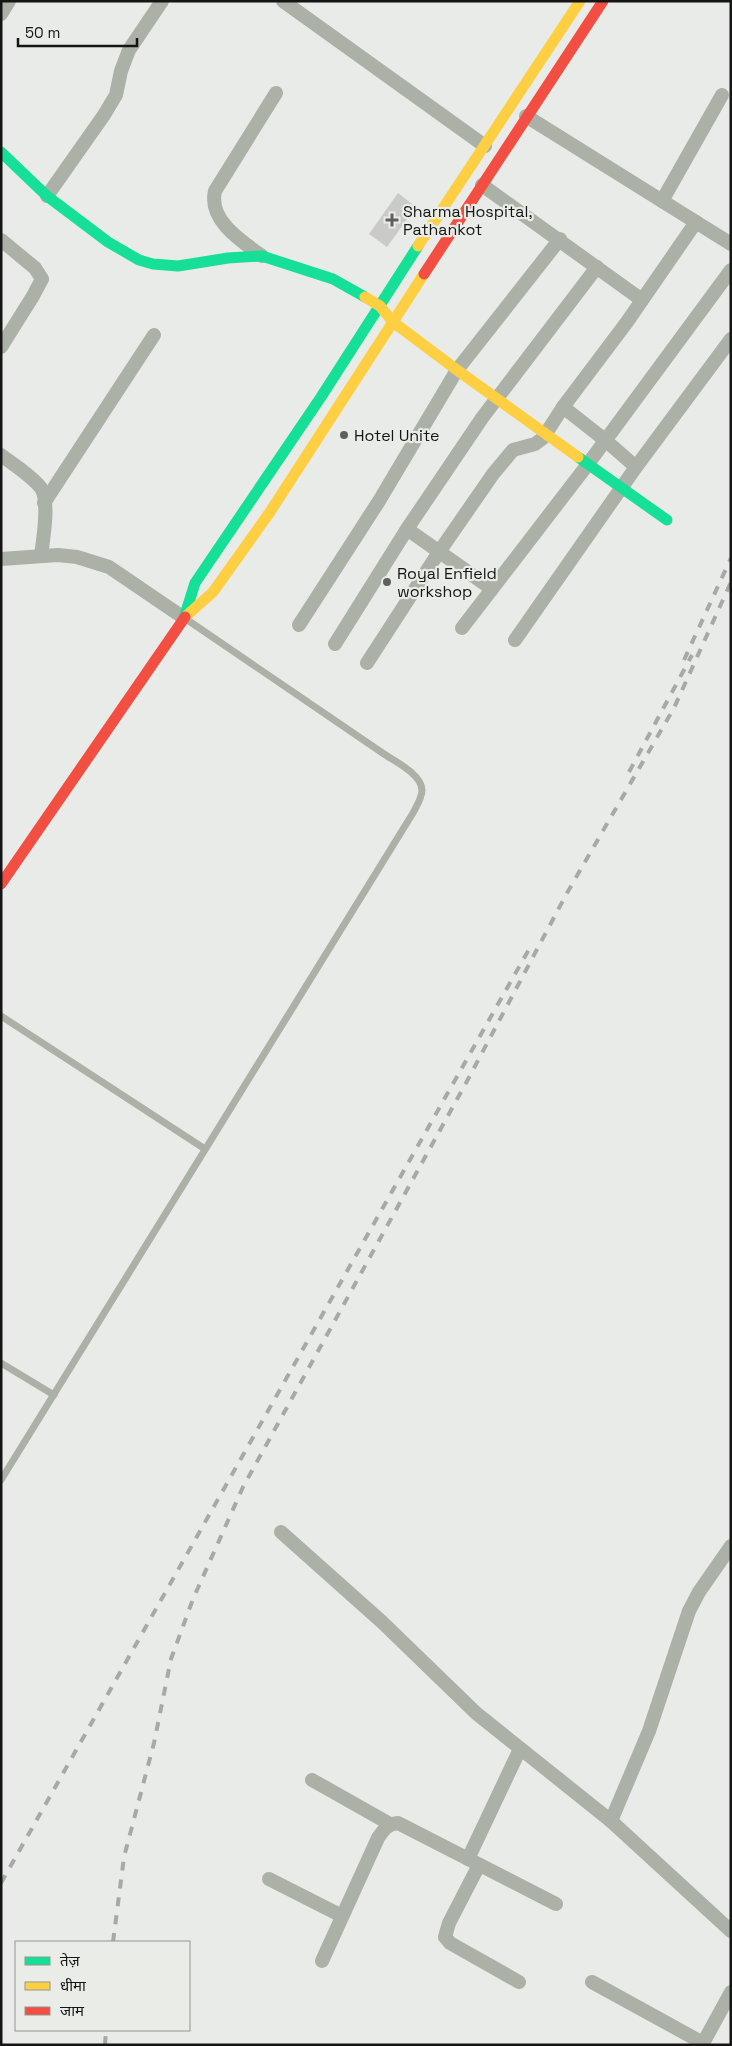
<svg xmlns="http://www.w3.org/2000/svg" width="732" height="2046" viewBox="0 0 732 2046" font-family="'Space Grotesk','Noto Sans Devanagari',sans-serif">
<style>
.building{fill:#cacbc9}
.lines{fill:none;stroke-linecap:round;stroke-linejoin:round}
.lane{stroke:#abb1a7;stroke-width:7}
.street{stroke:#abb1a7;stroke-width:14}
.fast{stroke:#16e098;stroke-width:11}
.slow{stroke:#ffcf43;stroke-width:11}
.jam{stroke:#f24e42;stroke-width:11}
.rail{stroke:#a6aaa4;stroke-width:4;stroke-dasharray:9 9;stroke-linecap:butt}
.poi-dot{fill:#5f605e;stroke:#e9ece7;stroke-width:2}
.labels{text-anchor:middle;stroke-width:4.5;stroke-linejoin:round;paint-order:stroke}
.poi-label{font-size:16px;fill:#141514;stroke:#e9ece7;text-anchor:start}
</style>
<rect width="100%" height="100%" fill="#e9ebe8"/>
<path class="building" d="M398,193L416,207L387,247L369,234Z"/>
<g class="lines">
<g class="lane">
<path d="M1,1016L205,1149"/>
<path d="M1,1363L54,1395"/>
<path d="M1,1480L413,813C416,807 422,798 422,790C421,774 396,762 384,754L186,619"/>
</g>
<g class="street">
<path d="M283,1L485,146"/>
<path d="M1,14L9,1"/>
<path d="M526,116L731,244"/>
<path d="M482,185L642,300"/>
<path d="M47,196L104,115L116,95L121,71L129,50L162,1"/>
<path d="M662,201L722,95"/>
<path d="M1,240L35,268L42,279L33,296L1,347"/>
<path d="M262,256C241,241 208,220 215,191L276,93"/>
<path d="M563,407L605,440L636,467"/>
<path d="M1,455C14,465 31,475 41,488C50,502 43,540 41,555"/>
<path d="M44,503L154,335"/>
<path d="M407,529L492,589"/>
<path d="M1,559L58,555L77,557L109,567L184,618"/>
<path d="M299,625L379,501L457,370L560,239"/>
<path d="M462,628L585,468L731,270"/>
<path d="M515,640L636,467L731,339"/>
<path d="M335,644L407,529L482,418L597,267"/>
<path d="M367,663L439,552L493,474L513,450L535,444L543,438L563,407L627,322L696,222"/>
<path d="M281,1532L382,1622L476,1713L611,1821L731,1931"/>
<path d="M312,1780L390,1824"/>
<path d="M611,1821L649,1731L689,1611L699,1592L731,1546"/>
<path d="M468,1859L520,1749"/>
<path d="M479,1865L449,1923L445,1937L450,1943L519,1982"/>
<path d="M269,1879L342,1916"/>
<path d="M322,1961L378,1838C384,1829 387,1824 398,1823L556,1904"/>
<path d="M592,1982L703,2043"/>
<path d="M702,2045L731,1992"/>
</g>
<g class="fast">
<path d="M1,152L47,196L108,242L139,260L153,264L178,266L228,258L262,256L333,279L365,297"/>
<path d="M578,457L667,520"/>
<path d="M184,618L195,583L321,397L418,246"/>
</g>
<g class="slow">
<path d="M418,246L580,1"/>
<path d="M365,297L380,306L393,322L457,370L578,457"/>
<path d="M185,617L213,592L270,512L424,274"/>
</g>
<g class="jam">
<path d="M424,274L603,1"/>
<path d="M1,884L185,617"/>
</g>
<g class="rail">
<path d="M684,660L731,558"/>
<path d="M629,772L692,655"/>
<path d="M1,1883L532,944"/>
<path d="M113,1942L124,1857L154,1743L171,1659L193,1599L243,1487L466,1083L567,893L674,708L731,582"/>
<path d="M105,2045L106,2030"/>
</g>
</g>
<g class="poi-dot">
<path d="M389.5 212.5h5v5h5v5h-5v5h-5v-5h-5v-5h5z"/>
<circle cx="344" cy="435" r="5"/>
<circle cx="387" cy="582" r="5"/>
</g>
<g class="labels">
<g class="poi-label">
<text x="403" y="217">Sharma Hospital,<tspan x="403" dy="18">Pathankot</tspan></text>
<text x="354" y="441">Hotel Unite</text>
<text x="397" y="579">Royal Enfield<tspan x="397" dy="18">workshop</tspan></text>
</g>
</g>
<rect width="732" height="2046" fill="none" stroke="#141514" stroke-width="5"/>
<rect x="15" y="1941" width="175" height="90" fill="#e9ece7" stroke="#949693"/>
<rect x="25" y="1957" width="25" height="8" fill="#16e098" stroke="#949693"/>
<text x="60" y="1966" font-size="15" fill="#141514">तेज़</text>
<rect x="25" y="1982" width="25" height="8" fill="#ffcf43" stroke="#949693"/>
<text x="60" y="1991" font-size="15" fill="#141514">धीमा</text>
<rect x="25" y="2007" width="25" height="8" fill="#f24e42" stroke="#949693"/>
<text x="60" y="2016" font-size="15" fill="#141514">जाम</text>
<path d="M18 38v8h119v-8" fill="none" stroke="#141514" stroke-width="2.5"/>
<text x="25" y="38" font-size="15" fill="#141514" stroke="#e9ece7" stroke-width="4" paint-order="stroke">50 m</text>
</svg>
